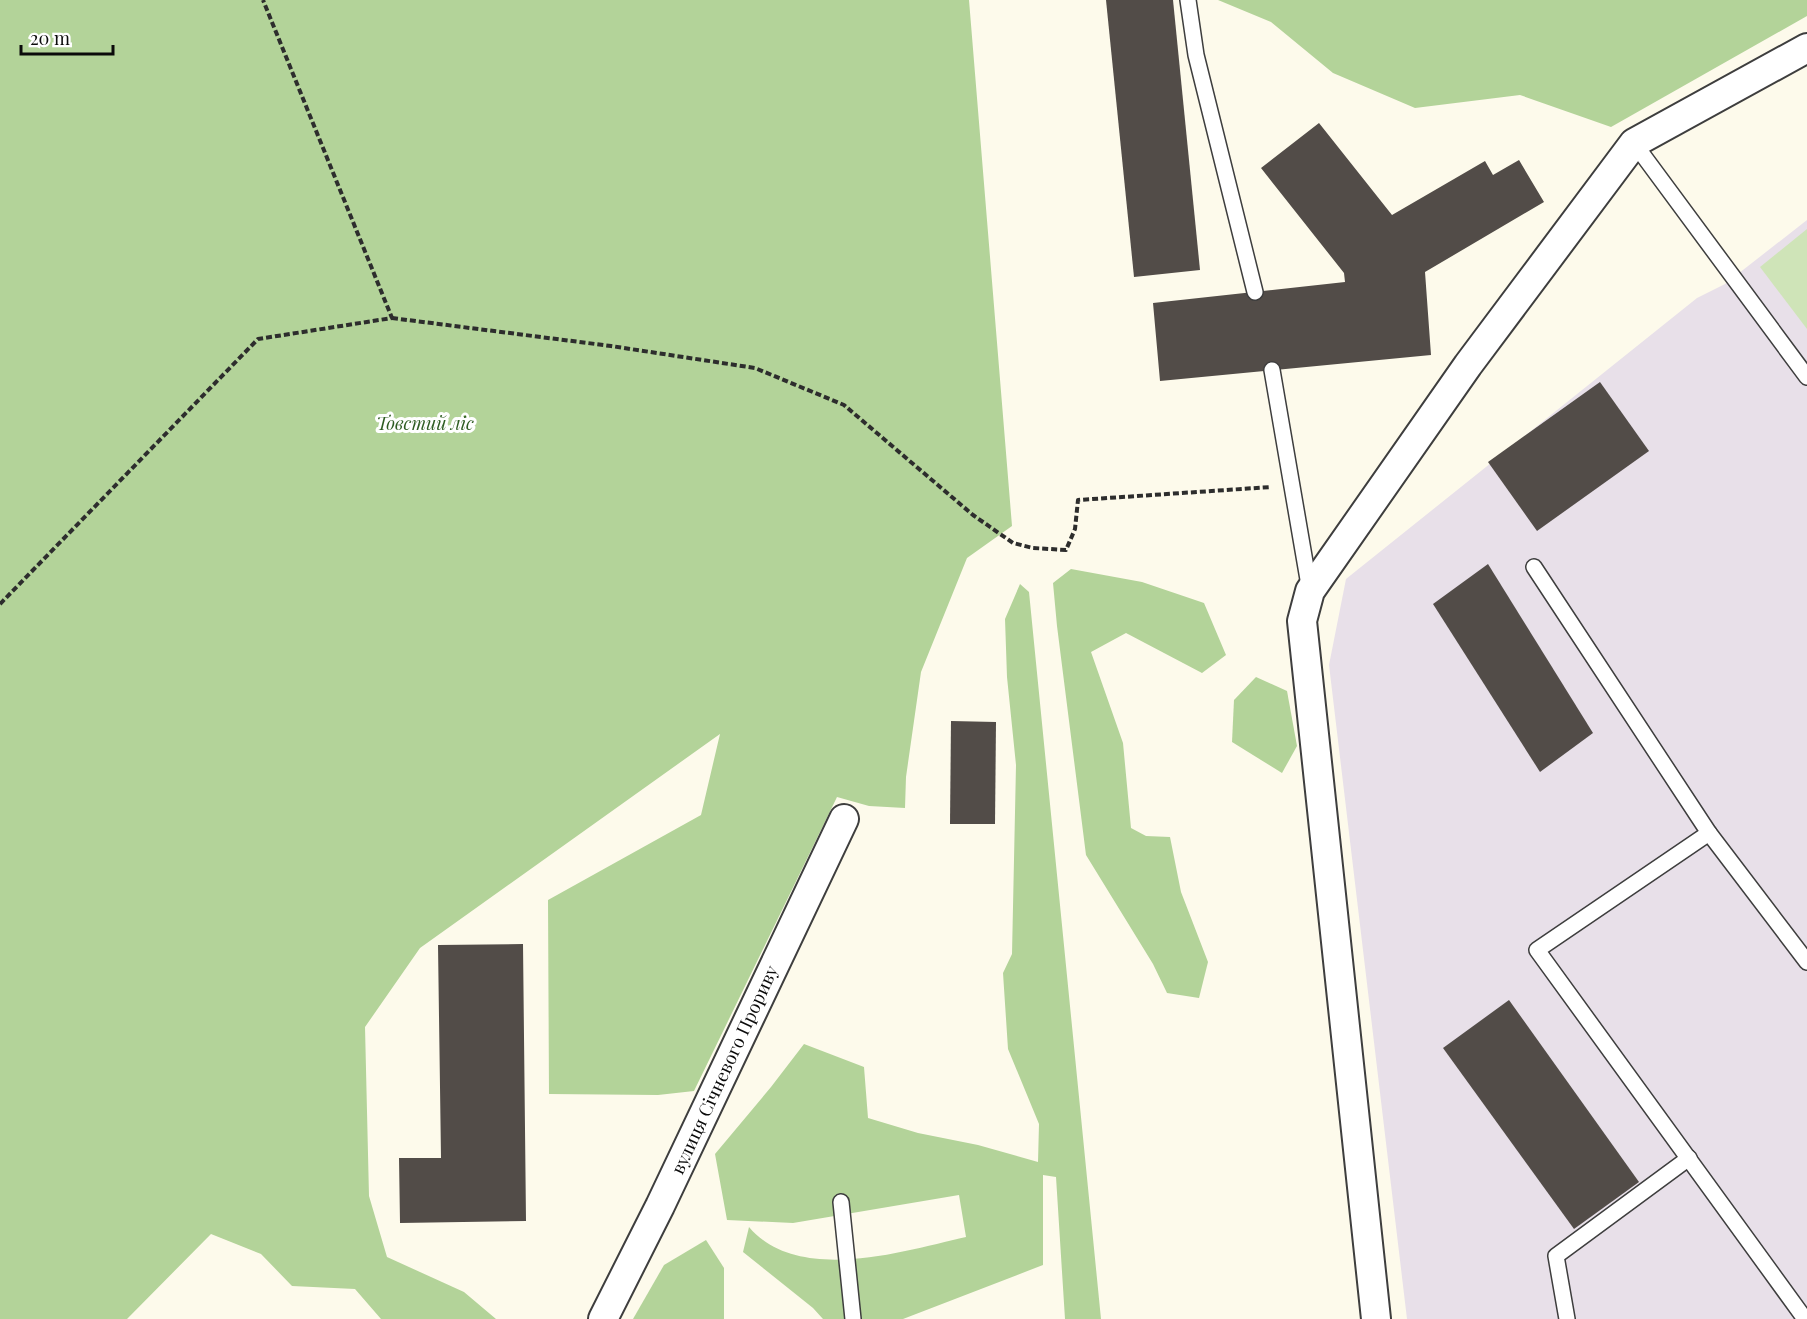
<svg xmlns="http://www.w3.org/2000/svg" width="1807" height="1319" viewBox="0 0 1807 1319" font-family="'Playfair Display',serif">
<style>
.industrial{fill:#e8e0e9}
.green{fill:#cfe4b8}
.forest{fill:#b3d399}
.building{fill:#524c48}
.lines{fill:none;stroke-linecap:round;stroke-linejoin:round}
.service-casing{stroke:#3e3e3e;stroke-width:18}
.minor-casing{stroke:#3e3e3e;stroke-width:32}
.path{stroke:#2d2d2d;stroke-width:4;stroke-dasharray:6 3;stroke-linecap:butt}
.service{stroke:#fff;stroke-width:15}
.minor{stroke:#fff;stroke-width:28}
.labels{text-anchor:middle;stroke-width:6;stroke-linejoin:round;paint-order:stroke}
.park-label{font-size:18px;font-style:italic;fill:#2e5c22;stroke:#fff}
.street-label{font-size:18px;fill:#0b0b0b;stroke:#fff}
</style>
<rect width="100%" height="100%" fill="#fdfaeb"/>
<path class="industrial" d="M1807,220V1319H1407L1329,665L1346,579L1697,298L1725,284Z"/>
<path class="green" d="M1807,229V329L1760,267Z"/>
<g class="forest">
<path d="M0,0H969L1012,526L967,558L921,672L906,777L905,808L869,806L837,797L694,1091L658,1095L549,1094L548,900L701,815L720,734L420,948L365,1027L369,1196L387,1257L464,1292L496,1319H381L355,1289L292,1286L261,1254L211,1234L127,1319H0Z"/>
<path d="M1218,0H1807V16L1611,127L1520,95L1415,108L1333,73L1271,22Z"/>
<path d="M1071,569L1142,582L1204,603L1226,655L1202,673L1126,633L1091,652L1123,743L1131,828L1146,836L1170,837L1181,892L1208,962L1199,998L1167,993L1153,964L1086,855L1057,626L1053,583Z"/>
<path d="M1020,584L1029,592L1101,1319H1065L1056,1177L1043,1175V1265L903,1319H823L813,1308L743,1252L749,1227C798,1285 904,1251 966,1237L959,1195L793,1223L727,1220L715,1154L771,1087L804,1044L864,1067L868,1118L918,1133L978,1145L1038,1162L1039,1124L1008,1049L1003,973L1012,954L1016,765L1007,677L1005,619Z"/>
<path d="M1256,677L1287,691L1297,746L1282,773L1232,742L1234,700Z"/>
<path d="M706,1240L724,1268V1319H633L664,1265Z"/>
</g>
<g class="building">
<path d="M1106,0H1173L1200,270L1134,277Z"/>
<path d="M1319,123L1392,215L1485,161L1493,175L1519,160L1544,202L1425,272L1431,355L1160,381L1153,303L1345,282L1344,273L1261,168Z"/>
<path d="M1600,382L1649,451L1537,531L1488,462Z"/>
<path d="M1488,564L1593,733L1540,772L1433,604Z"/>
<path d="M951,721L996,722L995,824H950Z"/>
<path d="M523,944L526,1221L400,1223L399,1158H441L438,945Z"/>
<path d="M1509,1000L1639,1182L1574,1229L1443,1048Z"/>
</g>
<g class="lines">
<g class="service-casing">
<g id="service">
<path d="M1188,0L1196,55L1255,292"/>
<path d="M1634,143L1807,377"/>
<path d="M1272,370L1310,591"/>
<path d="M1534,567L1709,833L1537,950L1805,1319"/>
<path d="M1709,833L1807,962"/>
<path d="M841,1202L853,1319"/>
<path d="M1567,1319L1556,1256L1689,1158"/>
</g>
</g>
<g class="minor-casing">
<g id="minor">
<path d="M603,1319L660,1206L844,819"/>
<path d="M1376,1319L1302,621L1310,591L1468,365L1634,143L1807,48"/>
</g>
</g>
<g class="path">
<path d="M392,318L611,346L755,368L844,405L973,515L1013,543L1033,548L1066,550L1075,529L1078,500L1271,487"/>
<path d="M0,604L258,339L392,318L263,0"/>
</g>
<use href="#service" class="service"/>
<use href="#minor" class="minor"/>
</g>
<g class="labels">
<g class="park-label">
<text x="425" y="430">Товстий ліс</text>
</g>
<g class="street-label">
<text transform="translate(725 1070) rotate(-65)" y="6">вулиця Січневого Прориву</text>
</g>
</g>
<path d="M21 45v9h92v-9" fill="none" stroke="#0b0b0b" stroke-width="3"/>
<text x="30" y="45" font-size="18" fill="#0b0b0b" stroke="#ffffff" stroke-width="4.5" paint-order="stroke">20 m</text>
</svg>
